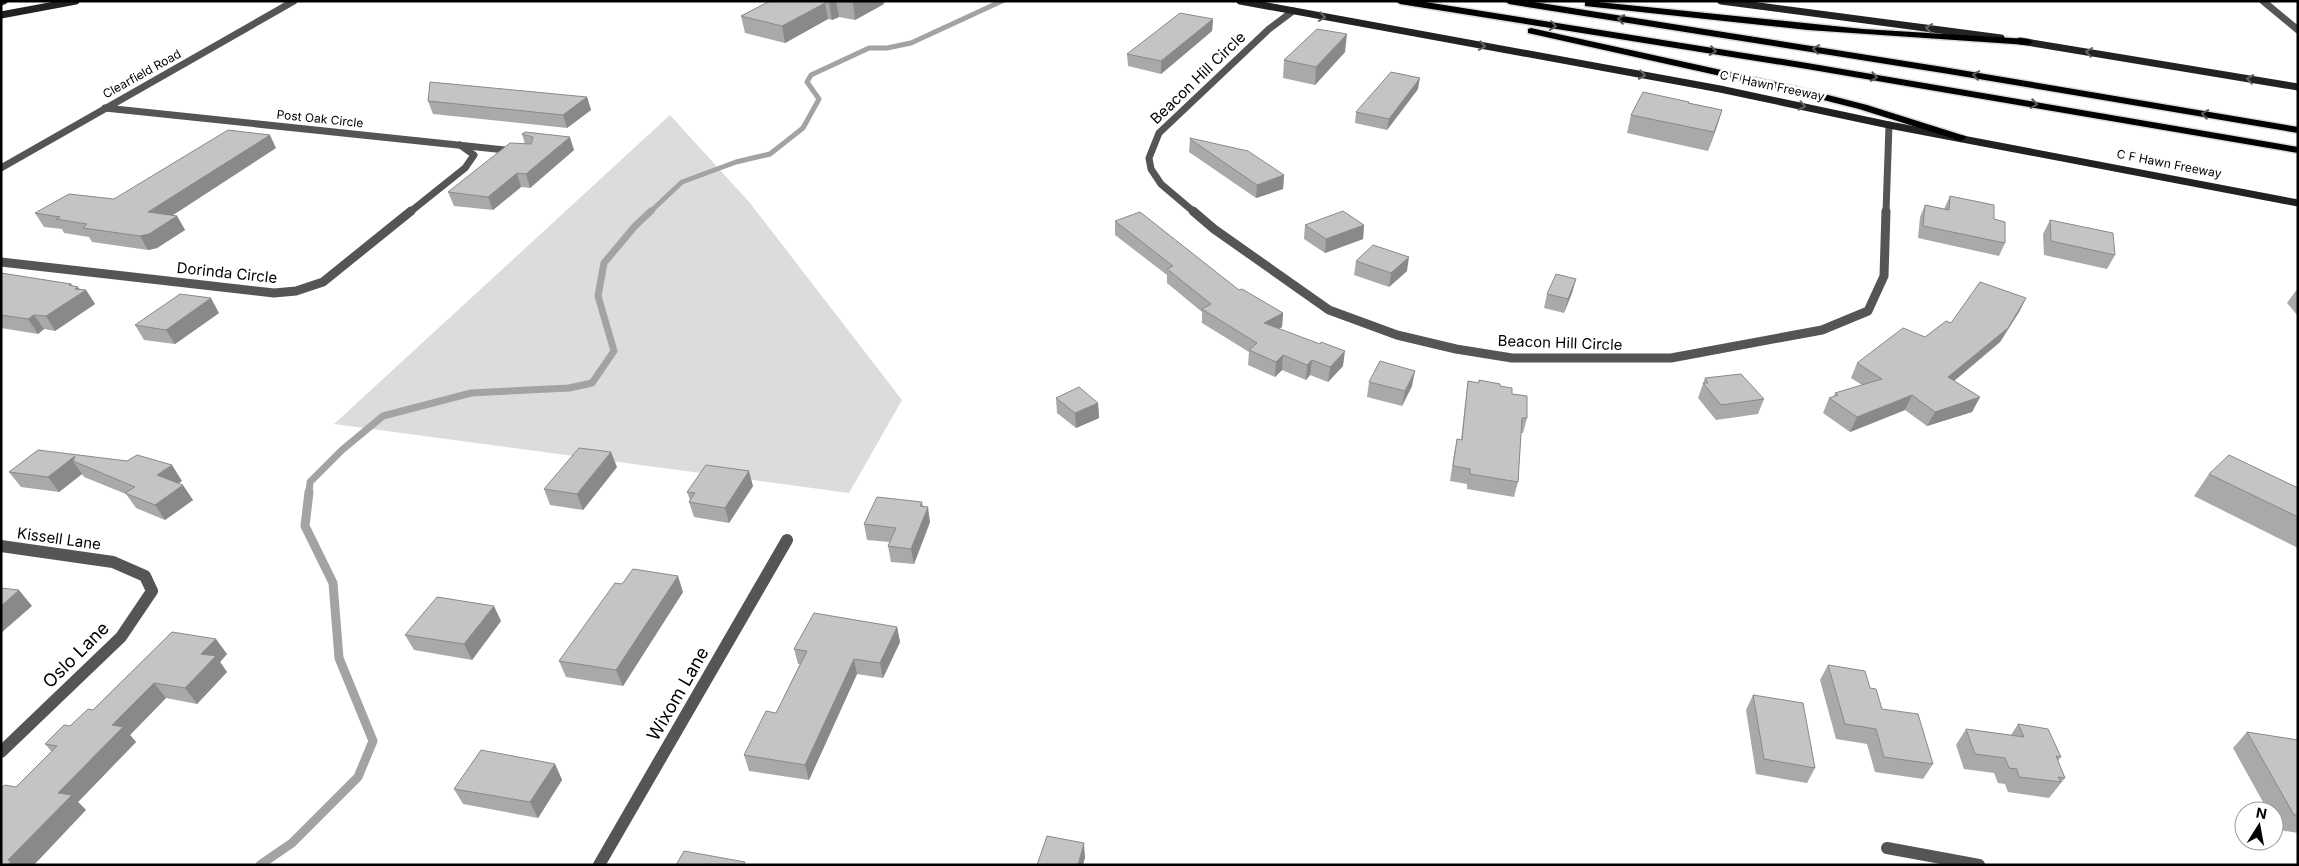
<svg xmlns="http://www.w3.org/2000/svg" width="2299" height="866" viewBox="0 0 2299 866" font-family="Inter,sans-serif">
<style>
.green{fill:#dcdcdc}
.lines{fill:none;stroke-linecap:round;stroke-linejoin:round}
.stream-far2{stroke:#a3a3a3;stroke-width:5}
.stream-far1{stroke:#a3a3a3;stroke-width:7}
.stream{stroke:#a3a3a3;stroke-width:9}
.motorway-casing{stroke:#dbdbdb;stroke-width:3}
.minor-far2{stroke:#555;stroke-width:7}
.minor-far1{stroke:#555;stroke-width:9}
.minor{stroke:#555;stroke-width:12}
.tertiary{stroke:#555;stroke-width:7}
.secondary{stroke:#222;stroke-width:7}
.motorway{fill:#000;fill-rule:evenodd}
.wall{fill:#a9a9a9}
.shaded-wall{fill:#898989}
.building{fill:#c4c4c4;stroke:#898989}
.oneway{stroke:#646464}
.oneway2{stroke:#595959}
.labels{text-anchor:middle;stroke-width:5;stroke-linejoin:round;paint-order:stroke}
.far-street-label{font-size:12px;fill:#000;stroke:#fff}
.street-label{font-size:15px;fill:#000;stroke:#fff}
.near-street-label{font-size:18px;fill:#000;stroke:#fff}
</style>
<rect width="100%" height="100%" fill="#fff"/>
<path class="green" d="M670,115L750,203L902,400L849,493L334,424Z"/>
<g class="lines">
<path class="stream-far2" d="M650,212L682,182L736,162L770,154L803,128L819,99L807,82L811,75L869,48H887L911,43L1002,1"/>
<path class="stream-far1" d="M309,493L310,482L342,450L383,416L471,393L569,388L592,383L614,351L598,296L604,263L635,226L651,211"/>
<path class="stream" d="M260,865L292,843L358,777L373,741L339,658L333,583L305,526L309,492"/>
<g class="motorway-casing">
<g id="motorway">
<path d="M1396,1H1419L1807,63L2298,147V153L1807,69L1400,4Z"/>
<path d="M1505,1H1528L1949,68L2298,127V133L1949,74L1509,4Z"/>
<path d="M1588,1L1863,29L2028,39L2033,42L2028,45L1808,30L1585,6V2Z"/>
<path d="M1531,28L1789,85L1867,105L1965,136L1966,138L1961,141L1859,109L1788,91L1528,33V29Z"/>
</g>
</g>
<g class="minor-far2">
<path d="M105,108L515,151"/>
<path d="M1,168L294,1"/>
<path d="M410,212L465,168L474,155L460,145"/>
<path d="M1194,212L1161,184L1151,169L1149,158L1159,133L1269,29L1293,11"/>
<path d="M1886,212L1889,125"/>
</g>
<g class="minor-far1">
<path d="M1193,211L1214,229L1329,310L1397,335L1456,349L1512,358H1671L1822,330L1868,311L1884,276L1886,211"/>
<path d="M1,262L274,293L296,291L323,282L411,211"/>
</g>
<g class="minor">
<path d="M1,546L113,562L145,576L152,591L121,637L1,752"/>
<path d="M1887,848L1979,865"/>
<path d="M599,865L787,540"/>
</g>
<path class="tertiary" d="M2263,1L2298,30"/>
<g class="secondary">
<path d="M1240,1L1720,89L1889,125L2298,203"/>
<path d="M1721,1L2001,38"/>
<path d="M1,2L4,1"/>
<path d="M1,15L76,1"/>
<path d="M2020,41L2298,87"/>
</g>
<use href="#motorway" class="motorway"/>
</g>
<g class="wall">
<path d="M770,1H883L884,4L855,20L839,17L832,20L828,19L785,43L745,33L741,16Z"/>
<path d="M1213,19L1212,31L1161,74L1128,66L1127,54Z"/>
<path d="M1345,52L1315,85L1283,78L1284,60Z"/>
<path d="M1418,89L1387,130L1355,123L1356,112Z"/>
<path d="M587,97L591,110L567,128L433,114L428,101Z"/>
<path d="M1689,103L1722,110L1716,129L1708,151L1627,133L1631,115Z"/>
<path d="M522,134L574,150L530,188L521,187L493,210L454,206L448,192L525,144Z"/>
<path d="M1190,139L1284,175L1283,189L1256,198L1189,152Z"/>
<path d="M276,148L173,215L177,216L185,230L157,248L148,250L92,242L89,237L64,233L62,229L44,227L35,213L114,199Z"/>
<path d="M1950,196L1994,219L2005,243L1999,256L1918,238L1920,217L1925,205L1944,209Z"/>
<path d="M2050,220L2115,255L2107,269L2044,255L2043,234Z"/>
<path d="M1115,221L1239,290L1283,313L1282,327L1279,329L1343,366L1328,382L1310,375L1306,380L1282,370L1275,377L1248,365L1249,352L1202,323V312L1167,283V275L1115,235Z"/>
<path d="M1305,225H1364L1363,239L1325,253L1304,239Z"/>
<path d="M1356,261L1407,271L1389,287L1354,275Z"/>
<path d="M1,273L71,284L73,286L80,289L86,290L95,304L55,331L44,329L38,334L1,328Z"/>
<path d="M1576,279L1572,293L1564,313L1544,308L1547,294Z"/>
<path d="M2298,288V316L2287,303Z"/>
<path d="M2026,298L2019,312L2000,342L1954,381L1980,397L1972,412L1927,426L1905,410L1850,432L1823,413L1829,398L1834,396L1835,393L1862,385L1851,378L1857,363L1925,337L1951,323Z"/>
<path d="M219,313L175,344L144,340L135,325Z"/>
<path d="M1705,378L1764,399L1758,414L1716,420L1698,398Z"/>
<path d="M1479,380L1500,386L1512,394L1527,418L1523,433H1521L1518,482L1514,497L1467,489V484L1450,481L1454,454L1457,439L1461,440L1466,396L1468,381L1478,383Z"/>
<path d="M1369,382L1412,386L1402,406L1367,397Z"/>
<path d="M1056,398L1098,403L1099,418L1076,428L1057,413Z"/>
<path d="M38,450L182,481L178,483L193,500L165,520L136,508L126,494L84,477L82,474L59,492L21,487L9,472Z"/>
<path d="M617,467L583,510L550,505L544,489Z"/>
<path d="M2209,474L2298,488V548L2194,496Z"/>
<path d="M753,486L729,523L694,517L689,502L690,500L687,492Z"/>
<path d="M923,507L930,522L914,564L891,562L888,546L890,542L867,540L864,524Z"/>
<path d="M683,592L623,686L566,677L559,661Z"/>
<path d="M501,621L472,660L414,650L405,635Z"/>
<path d="M897,627L900,642L883,678L857,674L809,780L749,771L744,755L776,713L800,664H798L794,649Z"/>
<path d="M172,632L227,654L220,662L227,672L197,704L166,698L130,735L136,742L78,802L86,810L16,787L52,752L45,744L93,710Z"/>
<path d="M1828,665L1882,709L1933,764L1923,779L1875,772L1867,744L1836,739L1820,680Z"/>
<path d="M1753,695L1815,768L1807,783L1756,774L1746,710Z"/>
<path d="M2018,724L2061,757L2058,761L2065,778L2049,798L2008,792L2005,784L1998,783L1994,773L1964,769L1956,745L1966,729L2011,735Z"/>
<path d="M2247,732L2298,740V833L2279,830L2274,821V811H2268L2233,748Z"/>
<path d="M555,764L562,780L538,818L463,804L454,789Z"/>
</g>
<g class="shaded-wall">
<path d="M833,1H836L839,17L832,20L829,3Z"/>
<path d="M856,1H883L884,4L855,20L853,3Z"/>
<path d="M825,3L828,19L785,43L782,26Z"/>
<path d="M1213,19L1212,31L1161,74V61Z"/>
<path d="M1347,34L1345,52L1315,85L1316,67Z"/>
<path d="M1420,78L1418,89L1387,130L1389,119Z"/>
<path d="M587,97L591,110L567,128L563,115Z"/>
<path d="M1722,110L1716,129L1708,151L1714,132Z"/>
<path d="M270,135L276,148L156,226L148,212Z"/>
<path d="M570,137L574,150L530,188L526,174Z"/>
<path d="M517,173L521,187L493,210L488,197Z"/>
<path d="M1284,175L1283,189L1256,198L1257,185Z"/>
<path d="M177,216L185,230L157,248L148,250L140,236Z"/>
<path d="M1364,225L1363,239L1325,253L1326,239Z"/>
<path d="M1409,257L1407,271L1389,287L1391,273Z"/>
<path d="M1576,279L1572,293L1564,313L1568,299Z"/>
<path d="M71,284L78,295L75,289L78,287L82,293L86,290L95,304L55,331L46,316L69,285Z"/>
<path d="M211,298L219,313L175,344L166,330Z"/>
<path d="M2026,298L2019,312L2000,342L1941,392L1948,377Z"/>
<path d="M1283,313L1282,327L1263,338L1264,323Z"/>
<path d="M34,315L44,329L38,334L28,319Z"/>
<path d="M1345,351L1343,366L1328,382L1330,367Z"/>
<path d="M1283,355L1282,370L1275,377L1276,362Z"/>
<path d="M1312,360L1310,375L1306,380L1307,365Z"/>
<path d="M1415,371L1412,386L1402,406L1405,391Z"/>
<path d="M1912,395L1905,410L1850,432L1857,417Z"/>
<path d="M1980,397L1972,412L1927,426L1935,412Z"/>
<path d="M1098,403L1099,418L1076,428L1075,413Z"/>
<path d="M611,452L617,467L583,510L577,494Z"/>
<path d="M75,456L73,461L82,474L59,492L48,477Z"/>
<path d="M172,465L182,481L168,490L157,475Z"/>
<path d="M749,471L753,486L729,523L725,508Z"/>
<path d="M183,485L193,500L165,520L155,505Z"/>
<path d="M922,502L924,516L928,507L930,522L914,564L911,549L920,506Z"/>
<path d="M678,576L683,592L623,686L616,670Z"/>
<path d="M19,590L32,606L1,633V606Z"/>
<path d="M494,606L501,621L472,660L464,644Z"/>
<path d="M897,627L900,642L883,678L880,663Z"/>
<path d="M216,639L227,654L220,662L227,672L197,704L185,688L201,654Z"/>
<path d="M854,659L857,674L809,780L805,765Z"/>
<path d="M154,683L166,698L130,735L136,742L78,802L86,810L34,865H8V860L58,793L112,725Z"/>
<path d="M555,764L562,780L538,818L530,802Z"/>
<path d="M1084,843L1085,858L1083,865H1078Z"/>
</g>
<g class="building">
<path d="M770,1H833L829,3H825L782,26L741,16Z"/>
<path d="M844,1H856L853,3Z"/>
<path d="M1180,13L1213,19L1161,61L1127,54Z"/>
<path d="M1317,29L1347,34L1316,67L1284,60Z"/>
<path d="M1391,72L1420,78L1389,119L1356,112Z"/>
<path d="M430,82L587,97L563,115L428,101Z"/>
<path d="M1643,92L1689,102L1688,103L1722,110L1714,132L1631,115Z"/>
<path d="M228,130L270,135L148,212L177,216L149,234L140,236L83,228L87,224L56,219L60,217L35,213L69,194L114,199Z"/>
<path d="M525,132L570,137L526,174L517,173L488,197L448,192L510,143L531,144L533,137L522,134Z"/>
<path d="M1190,138L1248,151L1284,175L1257,185L1190,139Z"/>
<path d="M1950,196L1994,205V219L2005,222V243L1923,226L1925,205L1949,210Z"/>
<path d="M1343,211L1364,225L1326,239L1305,225Z"/>
<path d="M1140,212L1239,290L1242,289L1283,313L1264,323L1320,344L1321,342L1345,351L1330,367L1312,360L1307,365L1283,355L1276,362L1249,350L1257,343L1202,309L1211,304L1167,269L1173,266L1115,221Z"/>
<path d="M2050,220L2113,233L2115,255L2051,241Z"/>
<path d="M1373,245L1409,257L1391,273L1356,261Z"/>
<path d="M1,273L71,284L69,285L78,287L75,289L86,290L46,316L34,315L28,319L1,315Z"/>
<path d="M1556,274L1576,279L1568,299L1547,294Z"/>
<path d="M1980,282L2026,298L2008,328L1948,377L1980,397L1935,412L1912,395L1857,417L1829,398L1838,395L1835,393L1882,379L1857,363L1903,328L1925,337L1946,321L1951,323Z"/>
<path d="M180,294L211,298L166,330L135,325Z"/>
<path d="M1380,361L1415,371L1405,391L1369,382Z"/>
<path d="M1741,374L1764,399L1721,405L1703,383H1708L1705,378Z"/>
<path d="M1479,380L1500,384V386L1512,388V394L1527,396V418H1522L1518,482L1470,474V469L1453,466L1457,439L1462,440L1468,381L1479,383Z"/>
<path d="M1079,387L1098,403L1075,413L1056,398Z"/>
<path d="M579,448L611,452L577,494L544,489Z"/>
<path d="M38,450L127,461L137,455L172,465L157,475L183,485L155,505L125,493L135,487L73,461L75,456L48,477L9,472Z"/>
<path d="M2229,455L2298,488V517L2209,474Z"/>
<path d="M706,465L749,471L725,508L689,502L695,493L687,492Z"/>
<path d="M877,497L922,502L920,506L928,507L911,549L888,546L896,528L864,524Z"/>
<path d="M633,569L678,576L616,670L559,661L615,583L622,584Z"/>
<path d="M1,588L19,590L1,606Z"/>
<path d="M437,597L494,606L464,644L405,635Z"/>
<path d="M814,613L897,627L880,663L854,659L805,765L744,755L766,711L776,713L807,651L794,649Z"/>
<path d="M172,632L216,639L201,654L216,656L185,688L154,683L112,725L123,727L58,793L72,795L8,860L11,861L8,865H1V788L5,785L16,787L57,746L45,744L64,725L70,726L88,709L93,710Z"/>
<path d="M1828,665L1865,671L1870,688L1876,689L1882,709L1918,714L1933,764L1884,757L1876,729L1845,724Z"/>
<path d="M1753,695L1803,703L1815,768L1764,759Z"/>
<path d="M2018,724L2048,729L2061,757L2056,756L2065,778L2058,777L2061,782L2019,777L2017,769L2009,768L2005,758L1975,754L1966,729L2024,737Z"/>
<path d="M2247,732L2298,740V815H2294Z"/>
<path d="M481,750L555,764L530,802L454,789Z"/>
<path d="M1047,836L1084,843L1078,865H1037Z"/>
<path d="M684,851L745,862L743,865H676Z"/>
</g>
<defs><path id="oneway-chevron" d="M-2-3.5L2.5 0L-2 3.5" fill="none" stroke-width="1.6" stroke-linecap="round" stroke-linejoin="round" transform="scale(1.25)"/></defs>
<g class="oneway">
<use href="#oneway-chevron" transform="translate(1322 17) rotate(10)"/>
<use href="#oneway-chevron" transform="translate(1929 28) rotate(-172)"/>
<use href="#oneway-chevron" transform="translate(1482 46) rotate(10)"/>
<use href="#oneway-chevron" transform="translate(2089 52) rotate(-171)"/>
<use href="#oneway-chevron" transform="translate(1642 75) rotate(10)"/>
<use href="#oneway-chevron" transform="translate(2250 79) rotate(-171)"/>
<use href="#oneway-chevron" transform="translate(1802 106) rotate(12)"/>
</g>
<g class="oneway2">
<use href="#oneway-chevron" transform="translate(1621 19) rotate(-171)"/>
<use href="#oneway-chevron" transform="translate(1553 26) rotate(9)"/>
<use href="#oneway-chevron" transform="translate(1816 49) rotate(-171)"/>
<use href="#oneway-chevron" transform="translate(1713 51) rotate(9)"/>
<use href="#oneway-chevron" transform="translate(1976 75) rotate(-171)"/>
<use href="#oneway-chevron" transform="translate(1874 77) rotate(10)"/>
<use href="#oneway-chevron" transform="translate(2034 104) rotate(10)"/>
<use href="#oneway-chevron" transform="translate(2205 114) rotate(-170)"/>
</g>
<g class="labels">
<g class="far-street-label">
<text transform="translate(142 74) rotate(-29)" y="4">Clearfield Road</text>
<text transform="translate(1772 86) rotate(12)" y="4">C F Hawn Freeway</text>
<text transform="translate(320 119) rotate(6)" y="4">Post Oak Circle</text>
<text transform="translate(2169 164) rotate(11)" y="4">C F Hawn Freeway</text>
</g>
<g class="street-label">
<text transform="translate(1198 78) rotate(-44)" y="5">Beacon Hill Circle</text>
<text transform="translate(227 273) rotate(6)" y="5">Dorinda Circle</text>
<text transform="translate(1560 343) rotate(2)" y="5">Beacon Hill Circle</text>
<text transform="translate(59 539) rotate(8)" y="5">Kissell Lane</text>
</g>
<g class="near-street-label">
<text transform="translate(76 655) rotate(-45)" y="6">Oslo Lane</text>
<text transform="translate(678 694) rotate(-60)" y="6">Wixom Lane</text>
</g>
</g>
<rect width="2299" height="866" fill="none" stroke="#000000" stroke-width="5"/>
<g transform="translate(2259 826) rotate(11)"><circle r="24" fill="#ffffff" stroke="#999999"/>
<path d="M0-4L9 19L0 12L-9 19Z" fill="#000000"/>
<text y="-8" font-size="14" font-weight="bold" text-anchor="middle" fill="#000000">N</text>
</g>
</svg>
